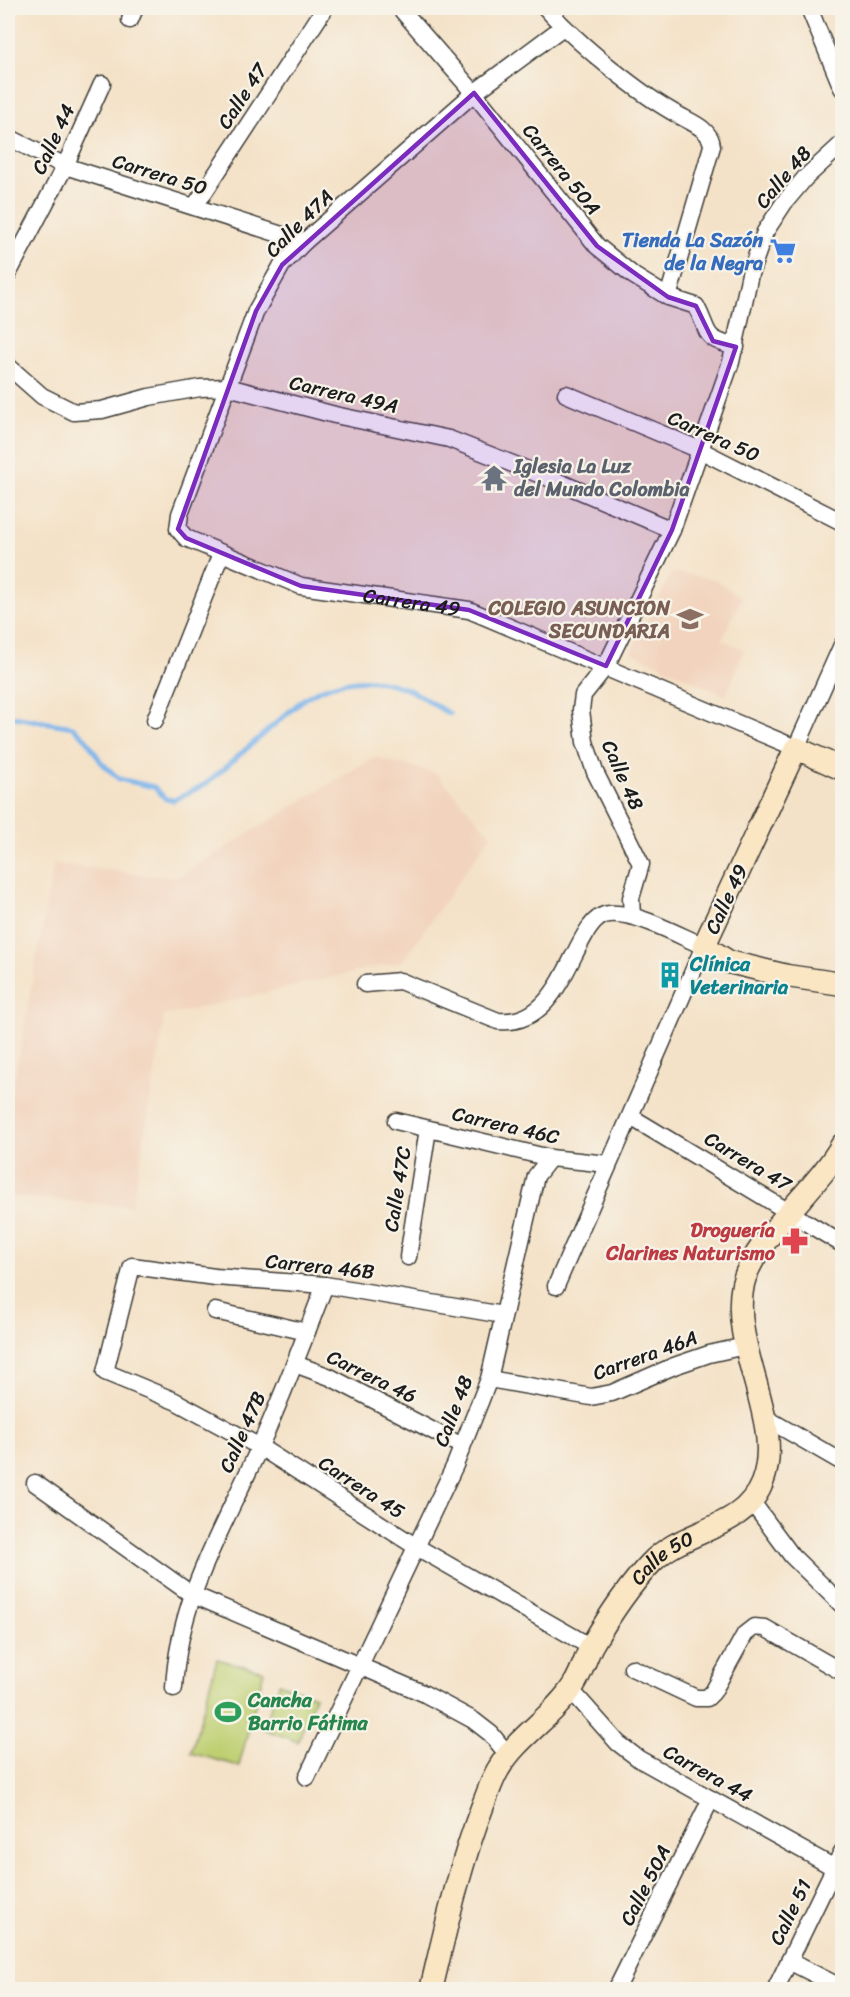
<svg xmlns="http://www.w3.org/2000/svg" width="850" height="1997" viewBox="0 0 850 1997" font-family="Sriracha,sans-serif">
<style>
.built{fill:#f2d4be}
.green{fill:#becf71;stroke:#6d7646;stroke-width:1.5}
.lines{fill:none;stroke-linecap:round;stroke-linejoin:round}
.stream{stroke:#7bb4eb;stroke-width:5}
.street-casing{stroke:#3c3a36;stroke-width:19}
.secondary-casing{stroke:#3c3a36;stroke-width:25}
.street{stroke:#fff;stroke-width:16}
.secondary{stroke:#fbe6c4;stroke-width:22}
.marked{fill:#7b2cbf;fill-opacity:0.2;stroke:#7b2cbf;stroke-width:4.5;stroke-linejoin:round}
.labels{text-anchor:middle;stroke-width:4.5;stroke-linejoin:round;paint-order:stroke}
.street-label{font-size:20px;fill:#1c1c1c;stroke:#f7f3e8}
.shop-label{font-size:20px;font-weight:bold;fill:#366cbe;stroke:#f7f3e8;text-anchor:end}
.worship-label{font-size:20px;font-weight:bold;fill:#5b616d;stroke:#f7f3e8;text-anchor:start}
.education-label{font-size:20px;font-weight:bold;fill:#785e54;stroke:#f7f3e8;text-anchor:end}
.culture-label{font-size:20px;font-weight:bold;fill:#0d838f;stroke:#f7f3e8;text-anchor:start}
.health-label{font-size:20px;font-weight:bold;fill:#be3a42;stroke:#f7f3e8;text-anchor:end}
.leisure-label{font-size:20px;font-weight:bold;fill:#27864d;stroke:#f7f3e8;text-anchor:start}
</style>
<rect width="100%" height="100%" fill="#f7f3e8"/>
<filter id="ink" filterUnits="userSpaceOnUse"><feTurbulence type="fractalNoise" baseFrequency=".0167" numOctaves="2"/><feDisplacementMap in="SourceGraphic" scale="12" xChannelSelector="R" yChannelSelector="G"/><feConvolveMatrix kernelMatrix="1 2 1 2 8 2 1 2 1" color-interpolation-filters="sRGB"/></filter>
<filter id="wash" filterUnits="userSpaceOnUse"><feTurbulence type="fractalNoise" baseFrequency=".008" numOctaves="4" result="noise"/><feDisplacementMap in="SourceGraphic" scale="24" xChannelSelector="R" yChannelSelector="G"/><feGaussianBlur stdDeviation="1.35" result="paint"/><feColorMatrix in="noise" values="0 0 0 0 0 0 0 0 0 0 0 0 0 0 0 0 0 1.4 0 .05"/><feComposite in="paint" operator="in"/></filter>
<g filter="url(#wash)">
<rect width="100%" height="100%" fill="#f4e2c8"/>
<g class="built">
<path d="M672,572L714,579L742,598L722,640L744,649L726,696L631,652Z"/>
<path d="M374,757L436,773L491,835L403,961L165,1016L132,1207L8,1196V1114L54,864L176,878Z"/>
</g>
<g class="green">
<path d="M217,1659L264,1671L239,1766L191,1753Z"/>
<path d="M279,1683L315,1696L298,1742L263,1729Z"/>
</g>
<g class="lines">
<path class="stream" d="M8,716L73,727L87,740L101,762L119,779L154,787L166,799L174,800L206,784L305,698C336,678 375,675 409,690C423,696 436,707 450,714"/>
</g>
</g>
<g filter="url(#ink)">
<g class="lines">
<g class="street-casing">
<g id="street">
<path d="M400,8L474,93L597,246L634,276L668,297L696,306C711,334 701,338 736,347"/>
<path d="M546,8C576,42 640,95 680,116C693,123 711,130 712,146L668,297"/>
<path d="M809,8L842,88"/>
<path d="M130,20L135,8"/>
<path id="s1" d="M563,27L474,93L304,242L282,265L256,311L180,514L178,529L186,538L301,586L469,610L796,748L842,645"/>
<path d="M8,137L65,166L304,242"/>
<path d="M195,206L325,8"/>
<path d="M8,274L65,166L102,84"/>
<path d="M8,366L42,396L74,412L102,410L149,397L200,388L228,387L335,415L449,439L559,482L672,530"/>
<path d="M566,394L700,450L842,522"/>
<path d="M155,720L221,554"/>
<path d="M632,916L631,898L641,864L595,772L585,742L581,710L583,695L606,666L672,530L731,362L750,274L765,232L784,203L805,178L842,144"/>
<path d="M365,984L400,981L498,1021C568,1028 572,917 609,914C636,911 679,936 704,946L556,1286"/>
<path d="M631,1117L842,1244"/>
<path d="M396,1121L550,1158L608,1164"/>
<path d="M408,1257L428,1129"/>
<path d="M215,1311L307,1332"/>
<path d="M503,1315L325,1285L215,1277L132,1266L105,1372L175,1401L260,1447L415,1546L591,1647"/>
<path d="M295,1364L330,1377L462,1446"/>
<path d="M489,1379L591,1397L612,1393L674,1366L709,1354L745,1346"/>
<path d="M764,1417L842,1462"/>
<path d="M35,1483L191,1594L423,1693L473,1720L491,1734L508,1755"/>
<path d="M752,1502L792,1556L842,1605"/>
<path d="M632,1668L696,1698H707L713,1692L745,1634L754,1627L765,1628L842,1672"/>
<path d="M174,1688C179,1595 224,1528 260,1446C284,1393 304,1339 325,1285"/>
<path d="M571,1690L618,1743L639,1759L842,1872"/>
<path d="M307,1777L455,1465L489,1379L536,1176L550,1158"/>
<path d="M789,1961L842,1988"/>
<path d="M616,1990L711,1799"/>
<path d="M775,1990L842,1852"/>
</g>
</g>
<g class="secondary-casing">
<g id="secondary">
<path d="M842,769L796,748L704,946L729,962L787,976L842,984"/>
<path id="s2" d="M431,1990C446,1927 460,1864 483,1805C488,1793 492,1779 499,1768C518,1736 553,1717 573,1686C582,1673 585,1658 592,1645C609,1616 628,1587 651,1563C684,1528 743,1531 762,1483C786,1423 729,1348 743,1284C753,1240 819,1187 842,1145"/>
</g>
</g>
<use href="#street" class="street"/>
<use href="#secondary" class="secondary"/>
</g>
</g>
<path class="marked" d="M474,93L597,246L668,297L696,306L713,341L736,347L672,530L606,666L469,610L301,586L186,538L178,529L256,311L282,265Z"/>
<defs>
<g id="supermarket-bare" transform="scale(2.07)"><path d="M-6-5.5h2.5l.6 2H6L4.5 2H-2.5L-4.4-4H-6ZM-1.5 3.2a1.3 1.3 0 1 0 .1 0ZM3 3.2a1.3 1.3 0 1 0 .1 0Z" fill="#3f7fe0" stroke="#f7f3e8" stroke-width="2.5" paint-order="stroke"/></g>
<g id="temple-bare" transform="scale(2.07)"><path d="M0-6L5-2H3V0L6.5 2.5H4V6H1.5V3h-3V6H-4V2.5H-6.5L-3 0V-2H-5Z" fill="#6b7280" stroke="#f7f3e8" stroke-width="2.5" paint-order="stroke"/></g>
<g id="school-bare" transform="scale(2.07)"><path d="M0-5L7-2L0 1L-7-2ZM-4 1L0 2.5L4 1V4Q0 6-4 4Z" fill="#8d6e63" stroke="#f7f3e8" stroke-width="2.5" paint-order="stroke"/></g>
<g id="building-bare" transform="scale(2.07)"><path d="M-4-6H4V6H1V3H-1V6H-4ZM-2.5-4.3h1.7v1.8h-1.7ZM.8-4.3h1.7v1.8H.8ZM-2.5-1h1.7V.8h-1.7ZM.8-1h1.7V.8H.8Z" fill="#0f9aa8" stroke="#f7f3e8" stroke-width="2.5" paint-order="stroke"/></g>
<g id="pharmacy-bare" transform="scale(2.07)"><path d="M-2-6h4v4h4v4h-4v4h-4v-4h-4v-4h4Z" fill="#e0444e" stroke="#f7f3e8" stroke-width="2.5" paint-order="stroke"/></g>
<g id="stadium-bare" transform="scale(2.07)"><path d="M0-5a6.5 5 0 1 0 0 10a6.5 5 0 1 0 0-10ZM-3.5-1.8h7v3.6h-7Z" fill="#2e9e5b" stroke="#f7f3e8" stroke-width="2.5" paint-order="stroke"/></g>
</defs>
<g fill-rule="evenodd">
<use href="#supermarket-bare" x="783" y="251"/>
<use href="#temple-bare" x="494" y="478"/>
<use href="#school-bare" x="690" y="619"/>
<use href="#building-bare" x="670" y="975"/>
<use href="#pharmacy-bare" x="795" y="1241"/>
<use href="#stadium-bare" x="228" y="1712"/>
</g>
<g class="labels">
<g class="street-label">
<text transform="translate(242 96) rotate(-57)" y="7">Calle 47</text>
<text transform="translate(53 139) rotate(-65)" y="7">Calle 44</text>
<text transform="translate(562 169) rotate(51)" y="7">Carrera 50A</text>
<text transform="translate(160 174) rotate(17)" y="7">Carrera 50</text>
<text transform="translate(783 177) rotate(-50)" y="7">Calle 48</text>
<text transform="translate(299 223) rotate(-45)" y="7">Calle 47A</text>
<text transform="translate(344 394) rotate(13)" y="7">Carrera 49A</text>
<text transform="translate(714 436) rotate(24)" y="7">Carrera 50</text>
<text dy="7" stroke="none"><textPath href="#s1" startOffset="902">Carrera 49</textPath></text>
<text transform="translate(623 775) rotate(66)" y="7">Calle 48</text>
<text transform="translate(726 899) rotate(-65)" y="7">Calle 49</text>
<text transform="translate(506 1125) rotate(13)" y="7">Carrera 46C</text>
<text transform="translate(748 1161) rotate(31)" y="7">Carrera 47</text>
<text transform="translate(397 1189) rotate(-81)" y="7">Calle 47C</text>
<text transform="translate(320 1266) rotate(6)" y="7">Carrera 46B</text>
<text transform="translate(645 1355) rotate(-20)" y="7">Carrera 46A</text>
<text transform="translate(372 1376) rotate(26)" y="7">Carrera 46</text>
<text transform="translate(453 1411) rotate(-69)" y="7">Calle 48</text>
<text transform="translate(242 1432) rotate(-66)" y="7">Calle 47B</text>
<text transform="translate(362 1487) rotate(33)" y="7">Carrera 45</text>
<text dy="7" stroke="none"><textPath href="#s2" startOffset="502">Calle 50</textPath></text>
<text transform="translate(708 1773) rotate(29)" y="7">Carrera 44</text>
<text transform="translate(645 1885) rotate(-63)" y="7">Calle 50A</text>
<text transform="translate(790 1912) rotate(-64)" y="7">Calle 51</text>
</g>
<g class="shop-label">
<text x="763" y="247">Tienda La Sazón<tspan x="763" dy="23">de la Negra</tspan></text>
</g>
<g class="worship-label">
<text x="514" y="473">Iglesia La Luz<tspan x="514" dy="23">del Mundo Colombia</tspan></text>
</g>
<g class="education-label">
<text x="670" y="615">COLEGIO ASUNCION<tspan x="670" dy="23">SECUNDARIA</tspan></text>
</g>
<g class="culture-label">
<text x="690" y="971">Clínica<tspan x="690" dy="23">Veterinaria</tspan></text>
</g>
<g class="health-label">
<text x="775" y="1237">Droguería<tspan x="775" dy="23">Clarines Naturismo</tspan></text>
</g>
<g class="leisure-label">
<text x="248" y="1707">Cancha<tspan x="248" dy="23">Barrio Fátima</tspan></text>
</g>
</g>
<rect width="850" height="1997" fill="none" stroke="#f7f3e8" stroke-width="30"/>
</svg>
